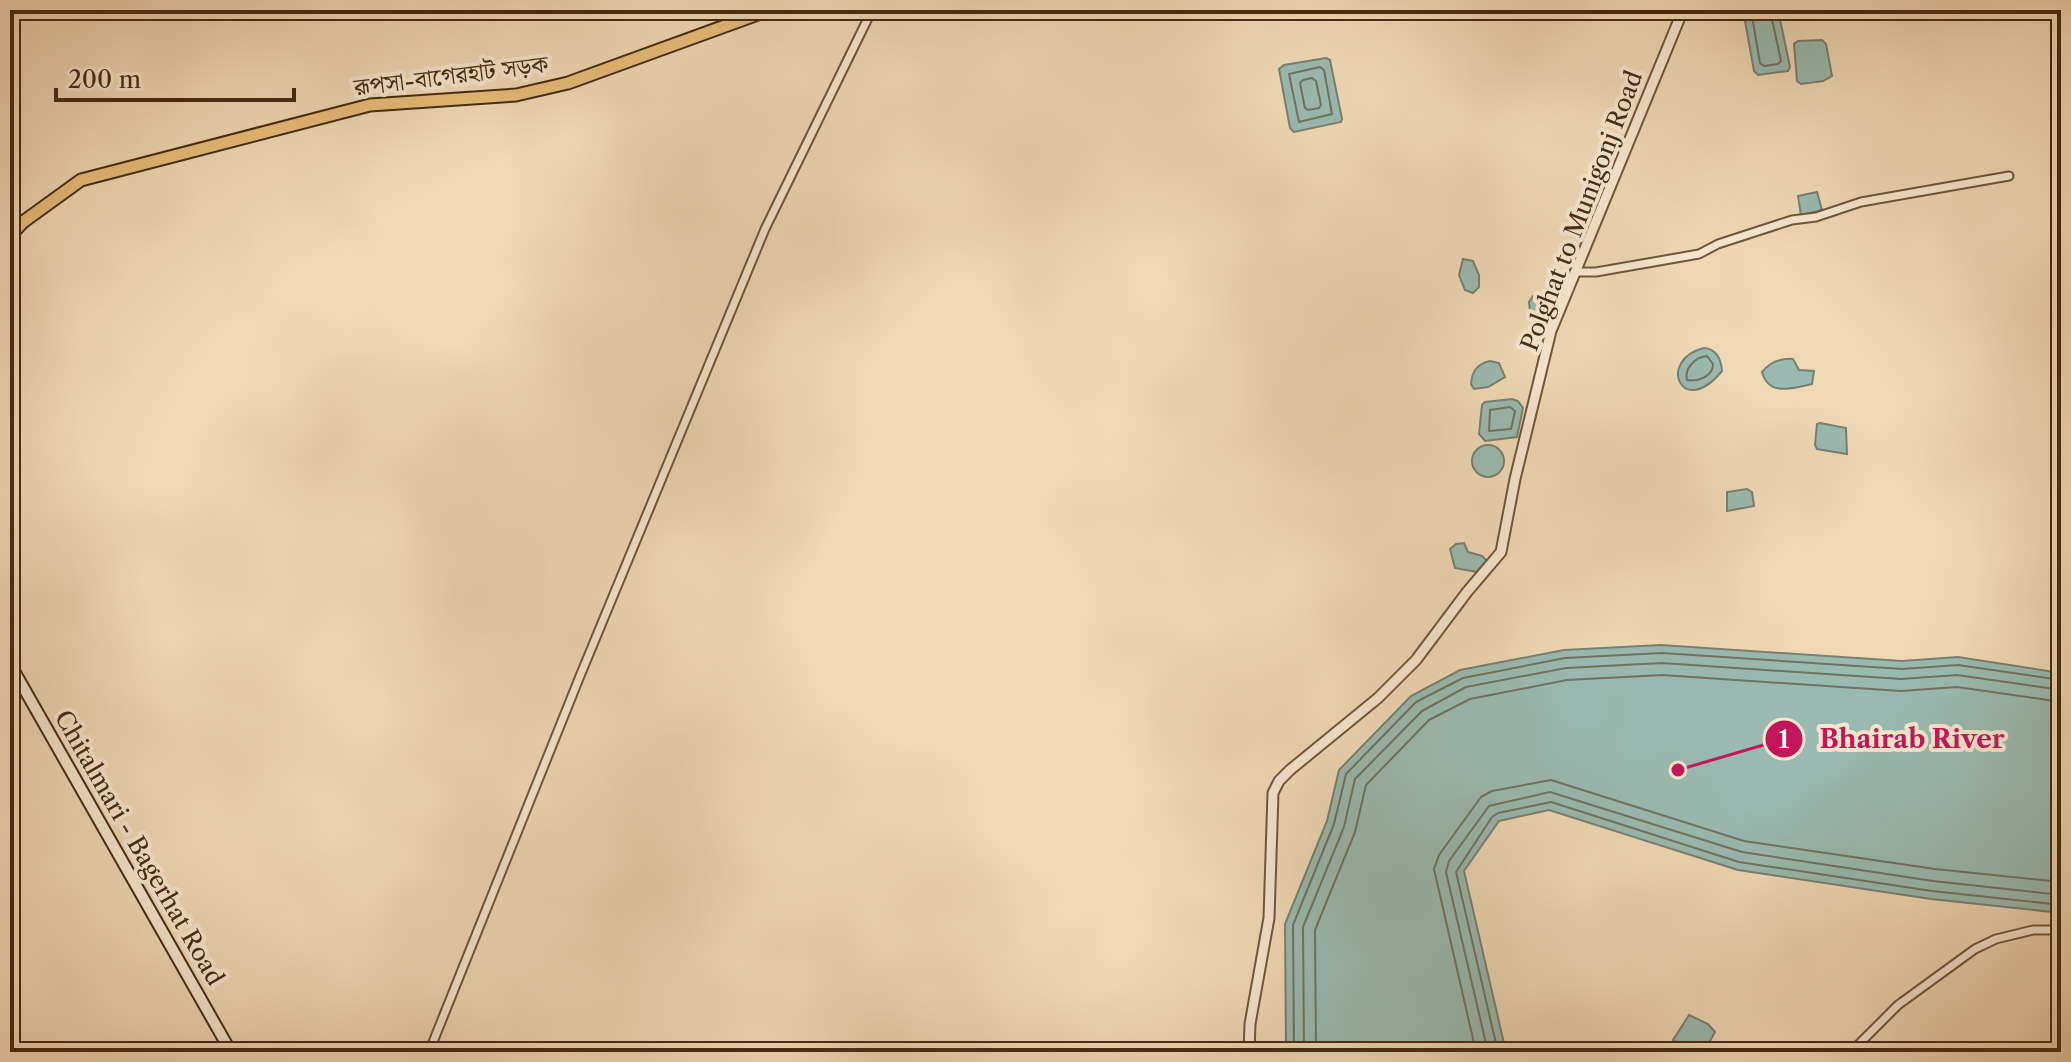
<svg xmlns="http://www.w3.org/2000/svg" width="2071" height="1062" viewBox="0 0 2071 1062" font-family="'Libre Caslon Text','Noto Serif Bengali',serif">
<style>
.water{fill:#9ab9b1;stroke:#788071;stroke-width:2}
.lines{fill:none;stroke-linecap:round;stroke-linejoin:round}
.shore{stroke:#707261;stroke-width:2}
.minor-casing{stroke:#70563a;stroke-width:11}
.tertiary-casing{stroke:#70563a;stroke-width:13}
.secondary-casing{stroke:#452b11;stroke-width:14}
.primary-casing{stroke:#452b11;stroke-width:15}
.minor{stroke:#f5e6ce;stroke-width:7}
.tertiary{stroke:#f5e6ce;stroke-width:9}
.secondary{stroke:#f5e6ce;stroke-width:10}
.primary{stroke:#e8bc7a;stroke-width:11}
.labels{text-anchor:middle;stroke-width:8;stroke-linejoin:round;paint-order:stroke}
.street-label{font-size:24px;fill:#452b11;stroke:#f5e6ce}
.leader{fill:none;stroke:#c2185b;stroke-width:3}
.callout-dot{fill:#c2185b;stroke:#f5e6ce;stroke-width:3}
.mark-label{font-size:24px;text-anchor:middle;font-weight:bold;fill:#fff}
.callout-label{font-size:26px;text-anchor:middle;font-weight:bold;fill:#c2185b;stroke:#f5e6ce;stroke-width:8;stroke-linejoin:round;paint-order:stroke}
</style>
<rect width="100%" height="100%" fill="#efd8b4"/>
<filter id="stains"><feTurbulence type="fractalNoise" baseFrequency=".0025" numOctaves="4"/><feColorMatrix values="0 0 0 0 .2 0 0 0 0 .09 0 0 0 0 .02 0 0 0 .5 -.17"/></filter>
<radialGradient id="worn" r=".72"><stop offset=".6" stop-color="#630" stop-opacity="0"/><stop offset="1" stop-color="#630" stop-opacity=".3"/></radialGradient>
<g class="water">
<path d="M1743,10H1778L1790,67L1788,71L1758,75L1754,71Z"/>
<path d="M1822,40L1826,44L1832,76L1823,81L1801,84L1797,81L1794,44L1798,41Z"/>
<path d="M1326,58L1330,60L1342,119L1341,122L1294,132L1290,128L1279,69L1284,65Z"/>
<path d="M1817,192L1822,210L1801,215L1798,196Z"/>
<path d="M1463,259L1473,261L1479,275V287L1473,293L1465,290L1459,275Z"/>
<path d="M1533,296L1555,302L1548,326L1540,323L1539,314L1530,312L1529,302Z"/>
<path d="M1704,348C1717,349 1721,359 1722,371C1682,420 1656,360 1704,348Z"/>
<path d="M1793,359L1799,370L1814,371L1812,384C1792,388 1769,397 1762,372C1770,362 1780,358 1793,359Z"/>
<path d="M1490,361L1499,363L1505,377L1488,387L1474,389L1471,384C1472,371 1477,364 1490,361Z"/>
<path d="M1512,399L1518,401L1523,408L1517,437L1485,441L1479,434L1482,405L1485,402Z"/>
<path d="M1820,423L1846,428L1847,454L1817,449L1815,445L1817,424Z"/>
<circle cx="1488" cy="461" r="16"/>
<path d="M1747,489L1752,492L1754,506L1727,511V492Z"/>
<path d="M1464,543L1468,552L1482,556L1487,561L1476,572L1455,568L1450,549L1456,544Z"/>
<path d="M1661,645L1902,661L1958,657L2061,673V913L1931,899L1738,870L1549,810L1499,821L1464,871L1506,1052H1286L1285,924L1327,821L1339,770L1411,696L1460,670L1564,650Z"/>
<path d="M1689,1015L1708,1024L1715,1032L1704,1052H1689L1673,1040Z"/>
</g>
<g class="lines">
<g class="shore">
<path d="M1751,10L1760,63L1764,66L1778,64L1781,61L1770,10"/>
<path d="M1320,67L1324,70L1332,114L1299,122L1289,74Z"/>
<path d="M1312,78L1316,81L1321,105L1319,108L1308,110L1305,108L1300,83L1303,80Z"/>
<path d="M1707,356L1713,364C1713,377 1697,382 1687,380C1684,369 1695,357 1707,356Z"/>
<path d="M1510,407L1515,411L1511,429L1489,431L1490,410Z"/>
<path d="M1294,1052L1293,925L1334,824L1346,774L1416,702L1463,678L1565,658L1662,653L1902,669L1958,665L2061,680"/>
<path d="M1304,1052L1303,927L1344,827L1355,779L1422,711L1466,687L1566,668L1662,663L1901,679L1957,675L2061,690"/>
<path d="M1316,1052L1315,930L1355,832L1366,785L1429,720L1470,699L1567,680L1662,675L1901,691L1957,687L2061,702"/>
<path d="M1476,1052L1434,869L1439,855L1481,797L1492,791L1551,780L1744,841L1935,869L2061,882"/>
<path d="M1488,1052L1446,872L1449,861L1489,806L1550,792L1742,852L1933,881L2061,895"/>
<path d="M1498,1052L1456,872L1492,817L1498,813L1551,802L1739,862L1932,891L2061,905"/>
</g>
<g class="minor-casing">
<g id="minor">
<path d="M1577,272H1596L1699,254L1718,244L1792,220L1816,217L1861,202L2009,176"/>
<path d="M429,1052L580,676L765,229L872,10"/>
<path d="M1851,1052L1898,1005L1975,949L1996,939L2033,930H2061"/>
</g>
</g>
<g class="tertiary-casing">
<path id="tertiary" d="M1249,1052L1250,1024L1269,918L1273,793L1279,781L1290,770L1378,698L1416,660L1467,592L1501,552L1515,479L1551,331L1683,10"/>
</g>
<g class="secondary-casing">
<path id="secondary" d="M10,664L231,1052"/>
</g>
<g class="primary-casing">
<path id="primary" d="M10,236L23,222L81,180L370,105L516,95L568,83L769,10"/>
</g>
<use href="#minor" class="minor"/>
<use href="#tertiary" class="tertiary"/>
<use href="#secondary" class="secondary"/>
<use href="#primary" class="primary"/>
</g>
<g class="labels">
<g class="street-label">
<text transform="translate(451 76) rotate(-7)" y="8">রূপসা-বাগেরহাট সড়ক</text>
<text transform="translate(1582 211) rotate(-69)" y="8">Polghat to Munigonj Road</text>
<text transform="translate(139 848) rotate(60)" y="8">Chitalmari - Bagerhat Road</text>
</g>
</g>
<path class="leader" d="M1678 770L1784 739"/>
<g class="callout-dot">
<circle cx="1678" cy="770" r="8"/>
<circle cx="1784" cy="739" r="20"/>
</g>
<g class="mark-label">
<text x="1784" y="748">1</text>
</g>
<g class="callout-label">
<text x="1912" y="748">Bhairab River</text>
</g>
<rect width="2071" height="1062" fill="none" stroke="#efd8b4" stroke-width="40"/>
<rect x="12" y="12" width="2047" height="1038" fill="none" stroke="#452b11" stroke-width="4"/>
<rect x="20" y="20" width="2031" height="1022" fill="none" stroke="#452b11" stroke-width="2"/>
<path d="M56 88v12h238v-12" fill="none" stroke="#452b11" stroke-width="4"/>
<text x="68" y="88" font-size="24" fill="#452b11" stroke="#f5e6ce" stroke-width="6" paint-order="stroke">200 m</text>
<rect width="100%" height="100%" filter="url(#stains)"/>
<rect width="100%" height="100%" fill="url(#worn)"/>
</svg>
